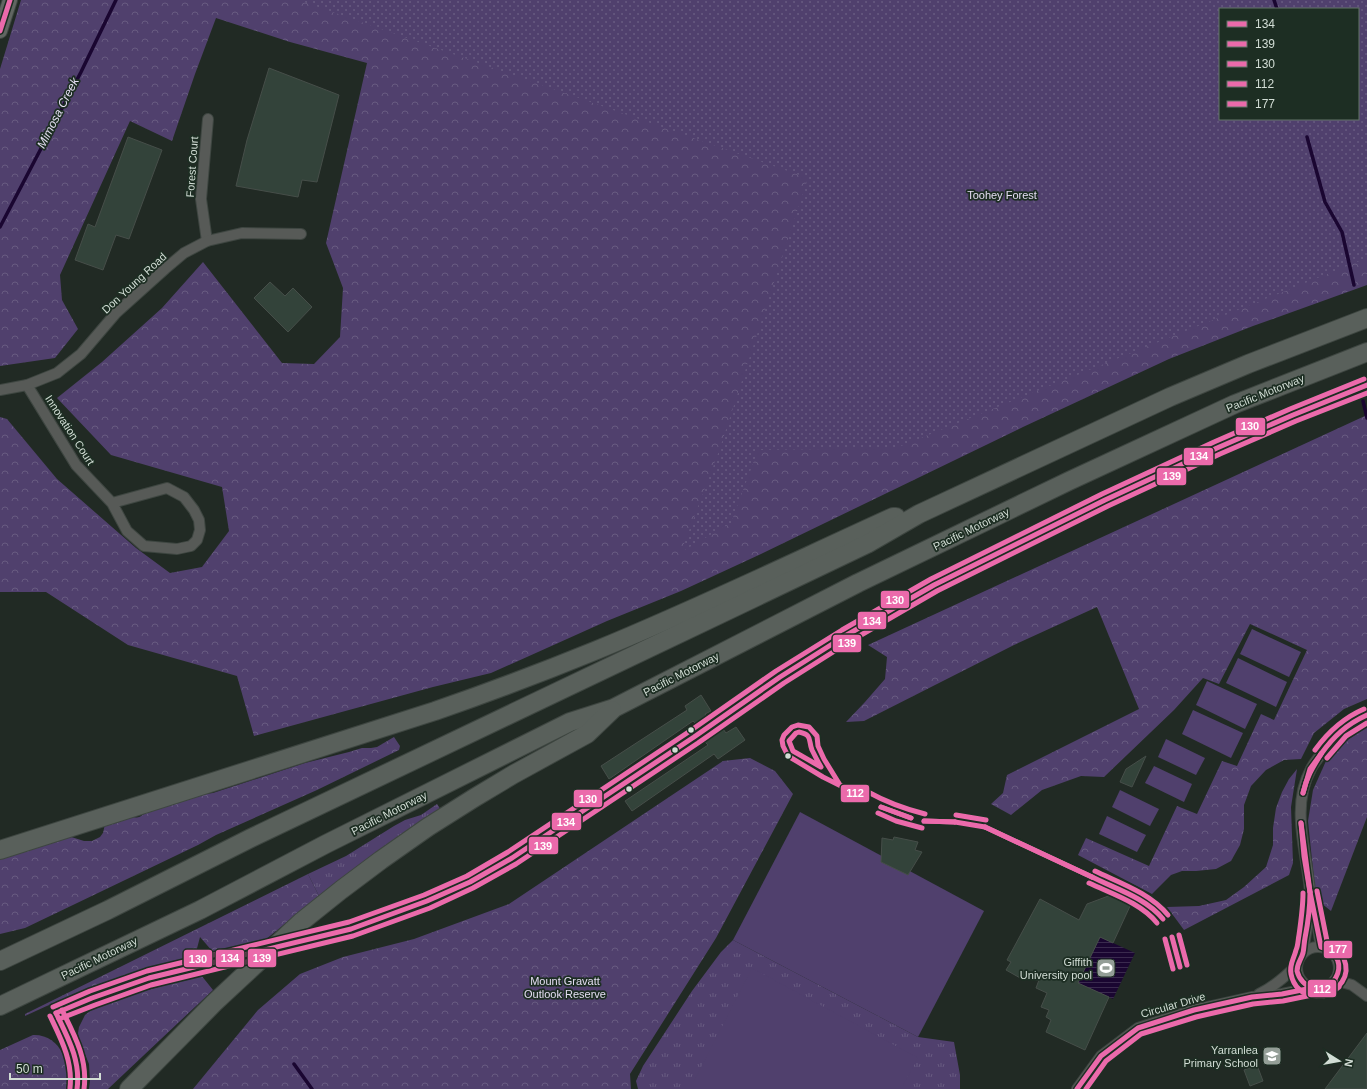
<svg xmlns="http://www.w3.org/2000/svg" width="1367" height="1089" viewBox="0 0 1367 1089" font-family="Helvetica,sans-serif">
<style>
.grass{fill:url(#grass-tufts)}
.forest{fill:url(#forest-crowns);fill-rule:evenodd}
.park{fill:url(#park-dots);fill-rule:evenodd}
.pitch{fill:#50406d}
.water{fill:url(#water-rules)}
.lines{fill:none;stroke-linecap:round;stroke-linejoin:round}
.stream{stroke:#1a0631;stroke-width:3.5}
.building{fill:#33433a;stroke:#464e49}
.street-casing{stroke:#3e4641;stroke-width:12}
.secondary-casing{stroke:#3e4641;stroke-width:16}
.highway-casing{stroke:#3e4641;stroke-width:20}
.street{stroke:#575a57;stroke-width:10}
.secondary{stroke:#616662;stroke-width:14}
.highway{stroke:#59605b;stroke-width:18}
.bus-1-casing{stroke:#1d2e23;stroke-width:8}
.bus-2-casing{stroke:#1d2e23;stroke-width:8}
.bus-3-casing{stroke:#1d2e23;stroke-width:8}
.bus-4-casing{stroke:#1d2e23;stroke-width:8}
.bus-5-casing{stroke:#1d2e23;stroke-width:8}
.bus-1{stroke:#eb6aab;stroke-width:5}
.bus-2{stroke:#eb6aab;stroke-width:5}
.bus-3{stroke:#eb6aab;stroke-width:5}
.bus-4{stroke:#eb6aab;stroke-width:5}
.bus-5{stroke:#eb6aab;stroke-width:5}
.bus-dot{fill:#d2ddd5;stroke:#1d2e23;stroke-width:1.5}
.labels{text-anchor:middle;stroke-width:3.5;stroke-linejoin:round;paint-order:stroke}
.street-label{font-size:11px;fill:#d2ddd5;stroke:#1d2e23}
.park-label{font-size:11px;fill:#e4ddf2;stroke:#1d2e23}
.poi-label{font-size:11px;fill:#d2ddd5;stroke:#1d2e23;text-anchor:end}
.water-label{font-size:12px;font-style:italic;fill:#e4def2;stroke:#1d2e23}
.line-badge{stroke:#1d2e23;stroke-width:1.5}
.badge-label{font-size:11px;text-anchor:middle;font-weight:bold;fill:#fff}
</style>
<defs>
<pattern id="grass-tufts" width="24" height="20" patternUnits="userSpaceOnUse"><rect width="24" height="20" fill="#50406d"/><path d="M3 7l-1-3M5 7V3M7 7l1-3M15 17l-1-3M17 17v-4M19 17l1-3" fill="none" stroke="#685b81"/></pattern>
<pattern id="forest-crowns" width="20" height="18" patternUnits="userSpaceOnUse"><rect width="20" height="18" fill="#50406d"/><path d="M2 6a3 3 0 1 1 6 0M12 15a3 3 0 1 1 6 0" fill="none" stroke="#685b81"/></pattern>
<pattern id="park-dots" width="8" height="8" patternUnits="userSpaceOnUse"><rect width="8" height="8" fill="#50406d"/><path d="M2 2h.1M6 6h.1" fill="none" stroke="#685b81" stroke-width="1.8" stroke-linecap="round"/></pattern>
<pattern id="water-rules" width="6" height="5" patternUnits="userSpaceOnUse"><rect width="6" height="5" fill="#1a0631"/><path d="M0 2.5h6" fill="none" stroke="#3a2a4e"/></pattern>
</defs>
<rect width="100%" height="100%" fill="#212a24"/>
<g class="grass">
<path d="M437,804L441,810L319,896L308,874L346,856L394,826L405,820L421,815Z"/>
<path d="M733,940L918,1037L954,1042L960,1075V1089H638L636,1081L643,1066L692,991L721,952Z"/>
</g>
<g class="forest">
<path d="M21,0H1367V285L1253,326L1169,359L1023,427L761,554L681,591L607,621L491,673L433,687L254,736L237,676L128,645L46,592H0V417L7,419L57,479L136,548L170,573L202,567L229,531L222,487L111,455L57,398L102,362L162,308L203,262L282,363L314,364L340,337L343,288L326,243L367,63L290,42L216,18L195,74L172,141L130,121L60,275L62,300L78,329L55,358L0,366V69ZM1220,9H1358V119H1220Z"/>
<path d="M1367,415V699L1344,709L1314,733L1301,759L1284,760L1266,770L1251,786L1244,805V829L1240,845L1231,861L1216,869L1196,871H1182L1171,875L1152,894L1078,855L1086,838L1149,866L1177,806L1197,814L1222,761L1237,766L1261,714L1274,720L1307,650L1250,624L1219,684L1203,678L1174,710L1104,777L1081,776L1042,790L1011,815L991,804L1003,793L1007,775L1139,709L1097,607L1014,645L864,721L846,722L865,702L885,679L887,657L868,645Z"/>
<path d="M1367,727V817L1331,911L1316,899L1308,821L1313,790L1326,761L1349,739Z"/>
<path d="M394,737L400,746L399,750L317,790L216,835L198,845L25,928L0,934V857L65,835L84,841H92L100,837L103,833L105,824C111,822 118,819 124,817C134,815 136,822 146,812L197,795L213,793L305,763L349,752L362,748H371L377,747Z"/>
<path d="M750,758L775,771L793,794L716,938L630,1074L631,1089H193L258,1010L300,974L343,957L414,939L509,904L723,761Z"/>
<path d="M1297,769L1291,807L1293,863L1289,875L1184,930L1167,907L1199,906L1226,900L1244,887L1266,867L1273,845V828L1276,808L1282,792L1289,779Z"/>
<path d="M308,874L319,896L265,940L213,952L200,937L195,956C136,970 80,990 25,1016V1014Z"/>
<path d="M201,975L213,990L108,1089H89L90,1081L89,1064L79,1040L78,1033L79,1027L85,1015L95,1007L144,991Z"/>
<path d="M33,1035C61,1034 72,1066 66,1089H0V1050Z"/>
</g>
<path class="park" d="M298,0H1367V258L896,448L758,450L731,523L681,552L719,451L808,178ZM1220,9H1358V119H1220Z"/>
<g class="pitch">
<path d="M1252,629L1301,652L1289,677L1240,654Z"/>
<path d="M1238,658L1287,682L1276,707L1226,683Z"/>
<path d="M1207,681L1257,704L1245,729L1196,705Z"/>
<path d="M1193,710L1243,733L1231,758L1182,734Z"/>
<path d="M1166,739L1205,758L1196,775L1158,757Z"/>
<path d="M1154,766L1192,784L1184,802L1145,783Z"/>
<path d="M1120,790L1159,809L1150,826L1112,807Z"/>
<path d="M800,812L984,911L918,1037L733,940Z"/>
<path d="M1107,816L1146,835L1137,852L1099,834Z"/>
<path d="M752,968L918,1058L901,1089H690Z"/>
</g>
<path class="water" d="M1100,937L1135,953L1113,999L1078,983Z"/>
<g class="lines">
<g class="stream">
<path d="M1274,0L1277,9"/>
<path d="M1307,137L1325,202L1342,232L1354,285"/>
<path d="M0,227L81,72L116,0"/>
<path d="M1363,401L1367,418"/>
<path d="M294,1064L312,1089"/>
</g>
</g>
<g class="building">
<path d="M269,68L339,95L317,182L302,180L298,197L236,186L247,140Z"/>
<path d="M128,137L162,150L129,239L116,235L103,270L75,260L88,224L95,227Z"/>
<path d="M270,282L285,296L293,288L312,307L288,332L254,298Z"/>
<path d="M701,695L711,711L705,714L718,733L723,729L726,733L736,727L745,740L718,759L714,754L632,811L625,801L708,745L705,742L710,738L698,721L695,723L693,721L609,779L601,766L687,710L685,706Z"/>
<path d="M1146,756L1132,787L1120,782L1126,769Z"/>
<path d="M894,837L918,842L915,850L922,852L908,875L881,862L882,838L893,840Z"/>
<path d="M1111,895L1131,904L1113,943L1100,937L1078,983L1109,997L1085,1050L1046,1032L1051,1020L1046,1017L1049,1010L1041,1007L1047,993L1036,988L1039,980L1022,979L1006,970L1011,962L1007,960L1040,899L1079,920L1087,904Z"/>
<path d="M1367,1033V1089H1325Z"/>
<path d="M1257,1065L1263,1081L1250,1086L1244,1070Z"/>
</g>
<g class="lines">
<g class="street-casing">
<g id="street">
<path d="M207,241L201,199L208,119"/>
<path d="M27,385L76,465L112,503L167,488L184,497L194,510L199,520L200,530L197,540L191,546L177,549L144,546L127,531L112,503"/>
<path d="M0,390L27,385L57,373L81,354L116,313L165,269L184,253L207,241L242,233L301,234"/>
<path d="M1311,898L1315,910L1321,947"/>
<circle cx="1318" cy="968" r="21"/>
<path d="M1303,953C1305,935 1311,910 1310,892C1307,852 1290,807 1311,769C1313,764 1318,759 1321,754C1334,735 1346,724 1367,715"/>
<path d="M1335,980L1352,985L1367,996"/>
<path d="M1259,994C1274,987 1285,977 1297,965"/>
<path d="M1077,1089L1101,1056L1138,1028L1194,1010L1252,997L1282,994L1312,988"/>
</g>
</g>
<g class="secondary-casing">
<path id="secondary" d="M0,31L10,0"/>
</g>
<g class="highway-casing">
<g id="highway">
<path d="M0,850L435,711C490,692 543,672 597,650C697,609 794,562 893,517H896"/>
<path d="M0,961L108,910L251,838L867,544L919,514L1170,397L1248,364L1367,318"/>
<path d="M0,1006L200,910L326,844L570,722L614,708L858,583L1069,481L1235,404L1367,352"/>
<path d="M129,1089L214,1003L301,922L341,890L381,860L428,827L474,798L514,774L587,734L612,710"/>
</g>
</g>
<use href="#street" class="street"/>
<use href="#secondary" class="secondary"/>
<use href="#highway" class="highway"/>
<g class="bus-1-casing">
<g id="bus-1">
<path d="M0,31L10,0"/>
<path d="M56,1013L92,998L149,978L351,929L427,901L470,882L512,858L694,737L780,677L845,636L934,585L1105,500L1217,448L1293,415L1367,385"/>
<path d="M56,1013C68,1038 81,1061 77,1089"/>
</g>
</g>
<g class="bus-2-casing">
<g id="bus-2">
<path d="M50,1016C61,1039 73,1061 70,1088"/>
<path d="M59,1019L95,1005L151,985L353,936L430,908L473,888L516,864L698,743L784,683L849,642L937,591L1108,506L1220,454L1296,421L1367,393"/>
</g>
</g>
<g class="bus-3-casing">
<g id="bus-3">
<path d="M53,1007L90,991L147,971L349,922L424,895L467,876L508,852L690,731L776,671L842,630L931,579L1102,494L1214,442L1290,409L1364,379"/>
<path d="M62,1010C75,1036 88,1060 84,1089"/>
</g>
</g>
<g class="bus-4-casing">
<g id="bus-4">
<path d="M798,725L809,727L817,736L818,746L824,759L840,785L865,798L823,777L788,756L783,746L782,740L784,735L792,727Z"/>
<path d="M1321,754C1334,736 1347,724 1367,715"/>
<path d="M1303,793L1310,769L1321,754"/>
<path d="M1303,793C1306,778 1313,767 1321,754"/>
<path d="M881,807L911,818"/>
<path d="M881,807L911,818"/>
<path d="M924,821L955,822"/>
<path d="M924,821L955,822"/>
<path d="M955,822L985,827"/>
<path d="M1301,823L1310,892"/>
<path d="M1301,823L1304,856L1310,892"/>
<path d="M985,827L1092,877"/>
<path d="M985,827L1092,877"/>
<path d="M1092,877C1116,889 1146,898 1163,919"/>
<path d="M1310,892L1321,947C1359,957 1328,1008 1303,982C1300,979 1298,975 1297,971C1297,963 1301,960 1303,953C1304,949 1304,943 1305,938C1308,923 1310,908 1310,892Z"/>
<path d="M1172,937L1180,967"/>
<path d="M1077,1089L1101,1056L1138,1028L1194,1010L1252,997L1282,994L1312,988L1322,989L1335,981"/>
</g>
</g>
<g class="bus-5-casing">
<g id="bus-5">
<path d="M799,732C813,735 808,740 812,750C815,756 818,762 821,767L793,751L789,741L796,733Z"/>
<path d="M1315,750C1328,732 1343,718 1364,709"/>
<path d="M1327,758L1346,736L1367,723"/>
<path d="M868,792C886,802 905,809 925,814"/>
<path d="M878,813L896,821L922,828"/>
<path d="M956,815L986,820"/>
<path d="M1095,871C1120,883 1150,893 1168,915"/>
<path d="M1089,883C1112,894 1141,903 1157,923"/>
<path d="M1303,893C1303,907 1301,921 1299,935C1298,940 1298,946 1296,950C1294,959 1289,964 1291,974C1296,1000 1327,1003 1342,982C1352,967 1342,948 1327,941L1317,891"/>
<path d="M1179,935L1187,965"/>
<path d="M1165,939L1173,969"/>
<path d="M1086,1089L1106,1061L1141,1034L1196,1017L1253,1004L1283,1001L1312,995L1324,996L1331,993L1339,987"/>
</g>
</g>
<use href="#bus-1" class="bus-1"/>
<use href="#bus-2" class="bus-2"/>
<use href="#bus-3" class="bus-3"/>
<use href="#bus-4" class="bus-4"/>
<use href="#bus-5" class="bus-5"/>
</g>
<defs>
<g id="stadium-square" transform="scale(1)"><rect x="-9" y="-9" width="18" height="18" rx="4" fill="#949e97" stroke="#1d2e23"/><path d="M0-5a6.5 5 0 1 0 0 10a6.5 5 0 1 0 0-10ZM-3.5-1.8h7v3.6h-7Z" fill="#fff"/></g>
<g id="school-square" transform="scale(1)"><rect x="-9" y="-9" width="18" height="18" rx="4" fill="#949e97" stroke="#1d2e23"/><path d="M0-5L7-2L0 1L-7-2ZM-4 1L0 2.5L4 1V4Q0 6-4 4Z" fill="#fff"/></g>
</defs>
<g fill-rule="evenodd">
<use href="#stadium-square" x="1106" y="968"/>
<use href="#school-square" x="1272" y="1056"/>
</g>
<g class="bus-dot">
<circle cx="691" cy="730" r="3.5"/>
<circle cx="675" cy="750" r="3.5"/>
<circle cx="788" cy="756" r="3.5"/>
<circle cx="629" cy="789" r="3.5"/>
</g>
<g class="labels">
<g class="street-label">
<text transform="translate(192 167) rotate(-86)" y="4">Forest Court</text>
<text transform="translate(134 283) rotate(-43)" y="4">Don Young Road</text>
<text transform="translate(1265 393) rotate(-22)" y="4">Pacific Motorway</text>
<text transform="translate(70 430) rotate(57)" y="4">Innovation Court</text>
<text transform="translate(971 529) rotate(-26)" y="4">Pacific Motorway</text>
<text transform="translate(681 674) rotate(-27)" y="4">Pacific Motorway</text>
<text transform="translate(389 813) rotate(-27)" y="4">Pacific Motorway</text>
<text transform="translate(99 958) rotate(-26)" y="4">Pacific Motorway</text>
<text transform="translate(1173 1005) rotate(-16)" y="4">Circular Drive</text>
</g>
<g class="park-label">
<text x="1002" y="199">Toohey Forest</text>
<text x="565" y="985">Mount Gravatt<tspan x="565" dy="13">Outlook Reserve</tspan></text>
</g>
<g class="poi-label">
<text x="1092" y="966">Giffith<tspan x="1092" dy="13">University pool</tspan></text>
<text x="1258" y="1054">Yarranlea<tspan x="1258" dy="13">Primary School</tspan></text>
</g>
<g class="water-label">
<text transform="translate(58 113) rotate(-63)" y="4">Mimosa Creek</text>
</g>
</g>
<g class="line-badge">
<rect x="1235" y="417" width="31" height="19" rx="4" fill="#eb6aab"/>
<rect x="1183" y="447" width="31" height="19" rx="4" fill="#eb6aab"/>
<rect x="1156" y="467" width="31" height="19" rx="4" fill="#eb6aab"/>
<rect x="880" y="590" width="30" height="19" rx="4" fill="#eb6aab"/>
<rect x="857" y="611" width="30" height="19" rx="4" fill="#eb6aab"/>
<rect x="832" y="634" width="30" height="19" rx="4" fill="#eb6aab"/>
<rect x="840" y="784" width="30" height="19" rx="4" fill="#eb6aab"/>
<rect x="573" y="789" width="30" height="19" rx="4" fill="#eb6aab"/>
<rect x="551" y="812" width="31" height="19" rx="4" fill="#eb6aab"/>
<rect x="528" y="836" width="31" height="19" rx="4" fill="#eb6aab"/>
<rect x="1323" y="940" width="30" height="19" rx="4" fill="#eb6aab"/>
<rect x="247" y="948" width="30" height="20" rx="4" fill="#eb6aab"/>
<rect x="215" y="949" width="30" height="19" rx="4" fill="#eb6aab"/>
<rect x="183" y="949" width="30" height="19" rx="4" fill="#eb6aab"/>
<rect x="1307" y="979" width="30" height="19" rx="4" fill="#eb6aab"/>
</g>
<g class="badge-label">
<text x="1250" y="430">130</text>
<text x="1199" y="460">134</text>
<text x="1172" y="480">139</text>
<text x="895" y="604">130</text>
<text x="872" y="625">134</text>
<text x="847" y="647">139</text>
<text x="855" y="797">112</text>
<text x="588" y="803">130</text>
<text x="566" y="826">134</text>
<text x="543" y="850">139</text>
<text x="1338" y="953">177</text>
<text x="262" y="962">139</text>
<text x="230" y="962">134</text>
<text x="198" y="963">130</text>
<text x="1322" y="993">112</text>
</g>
<rect x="1219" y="8" width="140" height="112" fill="#1d2e23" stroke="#65746a"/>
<rect x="1227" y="21" width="20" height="6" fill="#eb6aab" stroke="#65746a"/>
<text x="1255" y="28" font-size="12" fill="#d2ddd5">134</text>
<rect x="1227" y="41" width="20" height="6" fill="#eb6aab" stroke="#65746a"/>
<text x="1255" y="48" font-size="12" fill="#d2ddd5">139</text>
<rect x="1227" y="61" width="20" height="6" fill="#eb6aab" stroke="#65746a"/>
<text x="1255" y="68" font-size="12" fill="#d2ddd5">130</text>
<rect x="1227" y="81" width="20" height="6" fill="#eb6aab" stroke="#65746a"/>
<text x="1255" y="88" font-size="12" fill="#d2ddd5">112</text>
<rect x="1227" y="101" width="20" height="6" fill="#eb6aab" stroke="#65746a"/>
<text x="1255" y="108" font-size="12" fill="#d2ddd5">177</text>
<g transform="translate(1339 1061) rotate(101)" stroke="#1d2e23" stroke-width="3" paint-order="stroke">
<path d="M0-3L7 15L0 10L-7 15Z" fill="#d2ddd5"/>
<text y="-6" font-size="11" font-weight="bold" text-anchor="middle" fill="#d2ddd5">N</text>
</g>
<path d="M10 1073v6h90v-6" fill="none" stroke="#d2ddd5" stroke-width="2"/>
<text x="16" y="1073" font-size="12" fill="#d2ddd5" stroke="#1d2e23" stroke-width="3" paint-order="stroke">50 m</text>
</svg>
